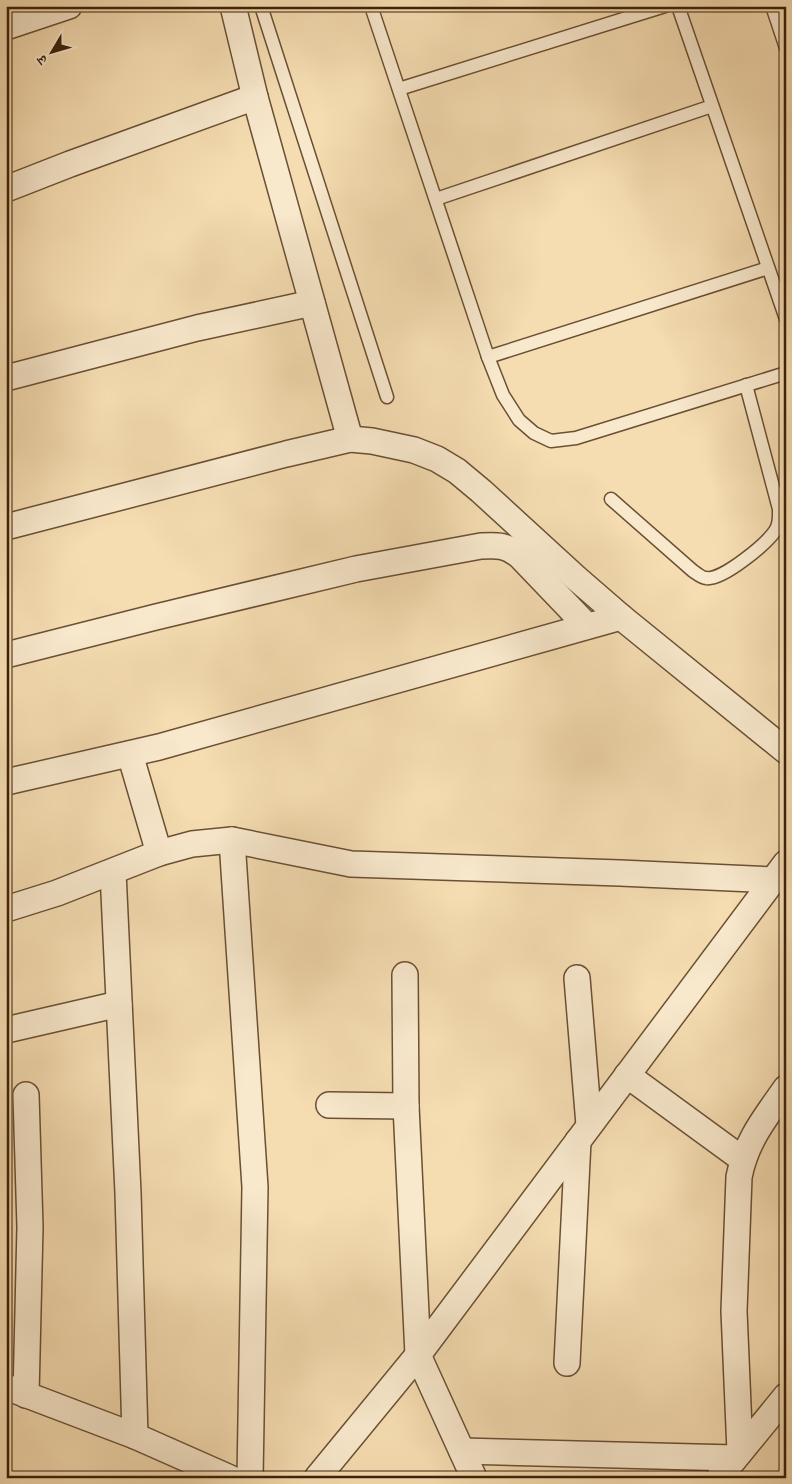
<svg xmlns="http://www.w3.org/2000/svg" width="792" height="1484" viewBox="0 0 792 1484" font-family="'IM FELL DW Pica','Noto Serif Devanagari',serif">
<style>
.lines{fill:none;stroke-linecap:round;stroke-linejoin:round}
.service-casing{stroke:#6a5034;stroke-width:15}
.minor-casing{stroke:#6a5034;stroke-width:28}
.service{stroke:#f8e8cc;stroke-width:12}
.minor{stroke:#f8e8cc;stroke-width:25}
</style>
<rect width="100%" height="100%" fill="#f5dcb1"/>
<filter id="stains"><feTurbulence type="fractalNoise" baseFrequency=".004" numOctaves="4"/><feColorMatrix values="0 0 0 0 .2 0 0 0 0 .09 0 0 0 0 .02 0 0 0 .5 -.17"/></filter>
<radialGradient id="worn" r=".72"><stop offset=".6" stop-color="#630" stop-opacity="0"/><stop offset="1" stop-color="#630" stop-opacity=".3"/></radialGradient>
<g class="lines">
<g class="service-casing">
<g id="service">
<path d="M261,6L387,397"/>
<path d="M371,6L488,357L503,395L519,420L534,433L551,441L576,438L786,373"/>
<path d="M678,6L786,319"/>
<path d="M772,6L786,48"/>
<path d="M399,89L665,6"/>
<path d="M436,199L712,106"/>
<path d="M488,357L768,268"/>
<path d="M611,499L693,571C696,573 702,578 706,578C722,581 766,544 775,531C780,524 779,517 779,509L746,385"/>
</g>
</g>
<g class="minor-casing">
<g id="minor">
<path d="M233,6L255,97L350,439"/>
<path d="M6,27L69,6"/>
<path d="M6,189L70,164L255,97"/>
<path d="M6,378L197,328L312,303"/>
<path d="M6,527L286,454L350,439L372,441L414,450L437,459L457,471L481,491L576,578L621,617L786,751"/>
<path d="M6,655L156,617L356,569L481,546C498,545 506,545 520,556L587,626"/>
<path d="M130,754L159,853"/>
<path d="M6,782L159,747L621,617"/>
<path d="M232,840L255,1187L250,1478"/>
<path d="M113,872L128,1193L135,1436"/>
<path d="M6,909L57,893L159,853L192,844L232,840L351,864L620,873L773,880"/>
<path d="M405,975L406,1106L418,1355L474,1478"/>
<path d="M577,978L589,1125"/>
<path d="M6,1030L119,1004"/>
<path d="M627,1075L742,1159"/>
<path d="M329,1105L406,1106"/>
<path d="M567,1363L578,1141"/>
<path d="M6,1387L135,1436L230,1478"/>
<path d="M26,1395L30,1227L26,1095"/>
<path d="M462,1451L735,1458"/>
<path d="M740,1452L734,1311L739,1177C746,1141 765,1118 786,1088"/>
<path d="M317,1478L418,1355L786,863"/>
<path d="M719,1478L786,1396"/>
</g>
</g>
<use href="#service" class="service"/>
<use href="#minor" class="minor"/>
</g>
<rect width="792" height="1484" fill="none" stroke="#f5dcb1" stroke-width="25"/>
<rect x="8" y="8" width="777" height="1469" fill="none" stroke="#3c210a" stroke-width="2.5"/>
<rect x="12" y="12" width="767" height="1459" fill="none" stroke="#3c210a"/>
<g transform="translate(52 52) rotate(232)" stroke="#f8e8cc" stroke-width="4" paint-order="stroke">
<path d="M0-4L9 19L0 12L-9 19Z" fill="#3c210a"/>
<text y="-8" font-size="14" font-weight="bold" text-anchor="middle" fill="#3c210a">उ</text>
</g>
<rect width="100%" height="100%" filter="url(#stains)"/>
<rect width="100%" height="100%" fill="url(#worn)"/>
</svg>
